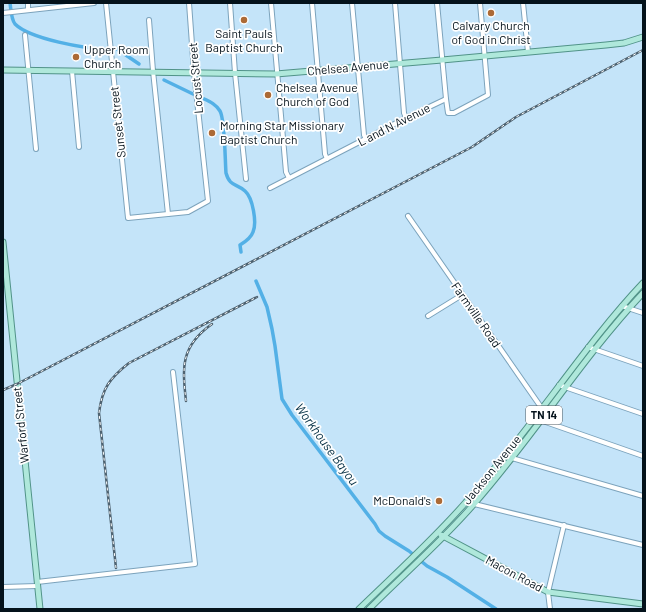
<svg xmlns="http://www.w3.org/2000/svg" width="646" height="612" viewBox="0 0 646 612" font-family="Barlow,sans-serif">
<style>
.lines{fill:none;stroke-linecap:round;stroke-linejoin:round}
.canal{stroke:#53b0e6;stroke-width:3.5}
.minor-casing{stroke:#7ca3bc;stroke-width:6}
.major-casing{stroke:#519388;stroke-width:7}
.minor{stroke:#fff;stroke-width:4}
.major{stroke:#afe8db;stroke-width:5}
.rail-casing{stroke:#4e6270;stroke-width:2.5}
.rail{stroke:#fff;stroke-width:1;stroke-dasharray:3;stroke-linecap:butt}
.poi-dot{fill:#ac6a36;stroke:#fff;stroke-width:1.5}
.labels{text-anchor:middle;stroke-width:3.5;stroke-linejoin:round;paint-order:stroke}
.shield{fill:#fff;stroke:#4f595f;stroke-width:1}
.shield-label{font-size:11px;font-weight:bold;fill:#04121b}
.poi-label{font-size:12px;fill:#04121b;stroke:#fff;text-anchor:start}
.street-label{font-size:12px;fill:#04121b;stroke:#fff}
.water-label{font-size:13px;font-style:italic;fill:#053045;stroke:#fff}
</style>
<rect width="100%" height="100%" fill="#c4e4f9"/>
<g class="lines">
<g class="canal">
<path d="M10,3C11,9 11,19 15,24C30,39 86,49 107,49"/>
<path d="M114,49H117L139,64"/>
<path d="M164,80L193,94"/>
<path d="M200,97C208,101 215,103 220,111C225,119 225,161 226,173C230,187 236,183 245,191C253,198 257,223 253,232C251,238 245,242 240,245L241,252"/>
<path d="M256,281L267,307L272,329L275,346L282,399L292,415L375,524L379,531L385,536L409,551L427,566L447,577L496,609"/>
</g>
<g class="minor-casing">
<g id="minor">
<path d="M28,3V10"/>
<path d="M106,3L128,218L188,212L208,201L194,72L189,3"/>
<path d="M230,3L235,73L246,179"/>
<path d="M271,3L286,172L289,178"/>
<path d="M312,3L325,154L327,159"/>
<path d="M352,3L364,135L366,139"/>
<path d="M395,3L404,113L406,118"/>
<path d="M437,3L446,99L448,113H454L488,95L480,3"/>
<path d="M523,3L528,52"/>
<path d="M3,13L94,3"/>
<path d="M149,20L153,71L168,214"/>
<path d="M25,35L36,149"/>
<path d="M72,71L79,147"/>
<path d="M270,188L406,118L446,99"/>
<path d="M408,216L543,410"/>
<path d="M622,306L643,313"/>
<path d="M428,316L462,295"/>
<path d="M588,347L643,366"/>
<path d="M559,385L643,414"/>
<path d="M535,416L540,420L643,456"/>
<path d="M505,456L643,496"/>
<path d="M466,502L643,545"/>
<path d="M37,582L195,564L173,372"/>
<path d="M3,587L37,586"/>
<path d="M550,609L548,592L564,525"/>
</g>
</g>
<g class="major-casing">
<g id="major">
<path d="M3,70L276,74L442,60L606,45L624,43L643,37"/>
<path d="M3,242L40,609"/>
<path d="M441,535L548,592L643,604"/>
<path d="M359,609C395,574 433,540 466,502C479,488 491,472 503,458C551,400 592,337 643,283"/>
<path d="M369,609C404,574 442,541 474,504C534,436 581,359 643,293"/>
</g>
</g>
<use href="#minor" class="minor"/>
<use href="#major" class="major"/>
<g class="rail-casing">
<g id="rail">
<path d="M3,390L17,384L472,147L516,117L643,50"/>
<path d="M186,401C182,366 181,346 212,324"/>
<path d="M116,568L99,413C102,388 110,378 129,363L257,297"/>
</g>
</g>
<use href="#rail" class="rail"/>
</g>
<g class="poi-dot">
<circle cx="491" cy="13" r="4"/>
<circle cx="244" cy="20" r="4"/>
<circle cx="76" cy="57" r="4"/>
<circle cx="268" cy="95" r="4"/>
<circle cx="212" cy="133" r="4"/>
<circle cx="439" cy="501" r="4"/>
</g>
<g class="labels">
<rect class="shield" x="526" y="406" width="36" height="18" rx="3"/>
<g class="shield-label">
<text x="544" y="419">TN 14</text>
</g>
<g class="poi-label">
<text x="491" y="30" text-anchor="middle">Calvary Church<tspan x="491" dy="14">of God in Christ</tspan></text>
<text x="244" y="38" text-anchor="middle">Saint Pauls<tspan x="244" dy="14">Baptist Church</tspan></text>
<text x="84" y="54">Upper Room<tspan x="84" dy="14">Church</tspan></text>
<text x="276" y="92">Chelsea Avenue<tspan x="276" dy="14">Church of God</tspan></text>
<text x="220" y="130">Morning Star Missionary<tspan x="220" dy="14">Baptist Church</tspan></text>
<text x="431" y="505" text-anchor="end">McDonald's</text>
</g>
<g class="street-label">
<text transform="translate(348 68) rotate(-5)" y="4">Chelsea Avenue</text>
<text transform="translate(196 78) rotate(-95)" y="4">Locust Street</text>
<text transform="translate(118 122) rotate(-96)" y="4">Sunset Street</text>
<text transform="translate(394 125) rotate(-27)" y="4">L and N Avenue</text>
<text transform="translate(476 315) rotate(55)" y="4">Farmville Road</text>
<text transform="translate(21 425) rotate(-96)" y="4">Warford Street</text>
<text transform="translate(492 470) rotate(-51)" y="4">Jackson Avenue</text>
<text transform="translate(514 574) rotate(28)" y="4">Macon Road</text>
</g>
<g class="water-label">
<text transform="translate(327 444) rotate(54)" y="5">Workhouse Bayou</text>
</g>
</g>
<rect width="646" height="612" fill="none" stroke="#04121b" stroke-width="8"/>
</svg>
